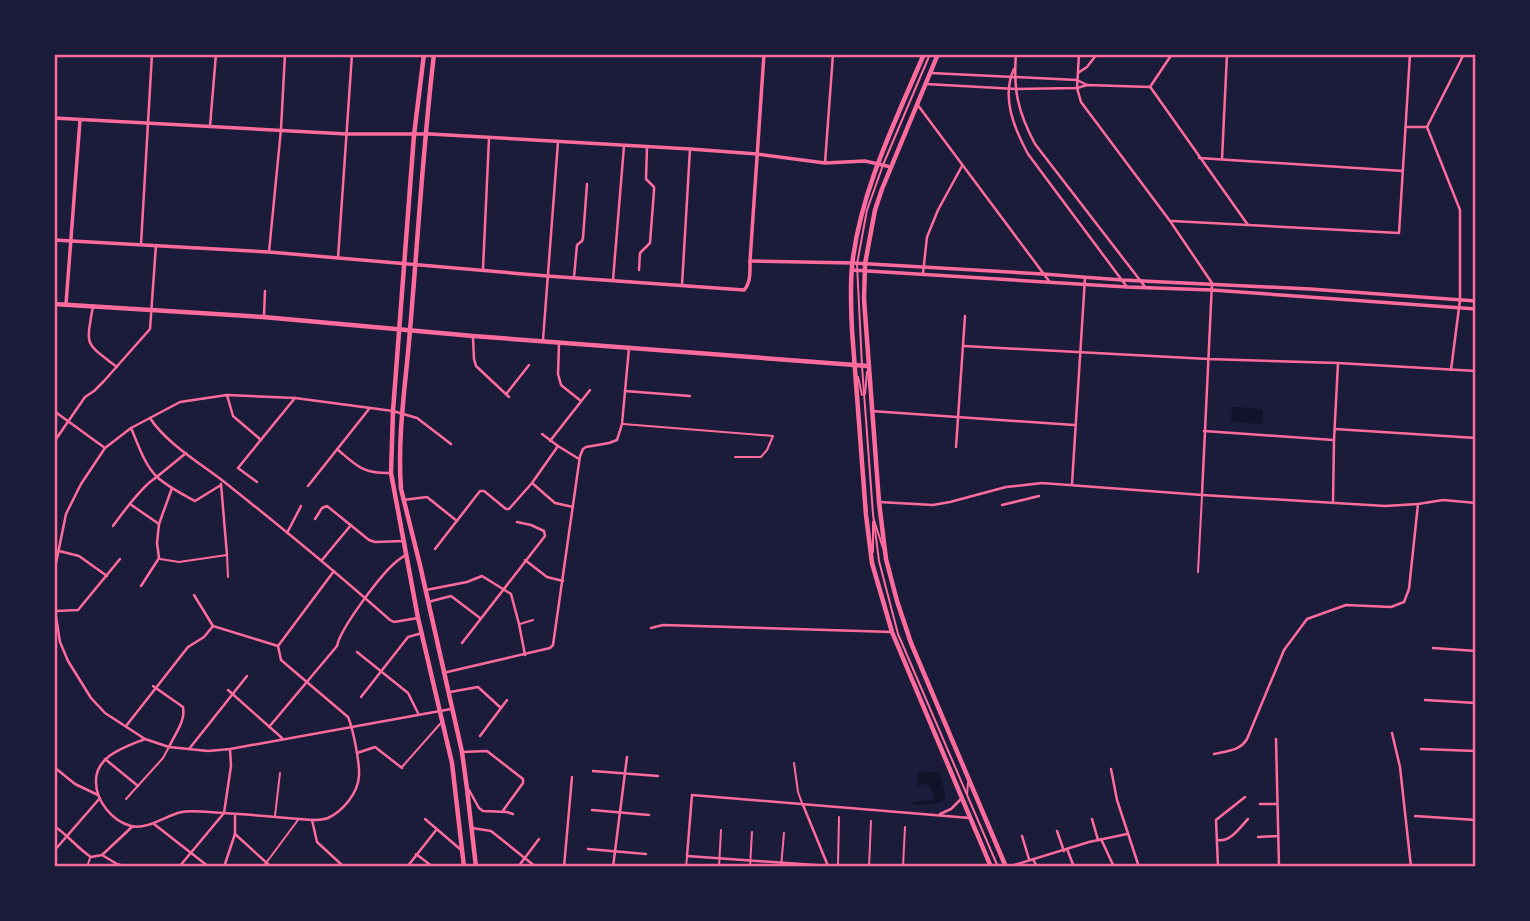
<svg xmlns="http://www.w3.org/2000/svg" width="1530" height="921" viewBox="0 0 1530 921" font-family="'Libre Baskerville',serif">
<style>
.water{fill:#12122b}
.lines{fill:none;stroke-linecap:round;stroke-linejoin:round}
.service{stroke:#ff6b9d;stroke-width:2}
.minor{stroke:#ff6b9d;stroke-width:2.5}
.tertiary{stroke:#ff6b9d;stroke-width:3.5}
.secondary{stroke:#ff6b9d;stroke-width:4.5}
.primary{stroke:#ff6b9d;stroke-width:4.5}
.neatline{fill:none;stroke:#ff6b9d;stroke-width:2.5}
</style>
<rect width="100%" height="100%" fill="#1b1b3a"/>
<g class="water">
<path d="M1232,407L1251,408L1262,410L1263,422L1261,424L1231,421Z"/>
<path d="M939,772L945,794L944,800L936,804L912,805L914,802L931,800L934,798V795L929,785L922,784L919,786L917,784L919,773Z"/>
</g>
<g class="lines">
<g class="service">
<path d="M930,54L883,165L867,210L857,264L862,366L873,514L879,561L898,634L998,867"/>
<path d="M858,377L862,395"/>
<path d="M865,394L867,372"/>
<path d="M623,424L773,436L767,450L761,457H735"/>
<path d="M874,520L883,548"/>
<path d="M873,552V522"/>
<path d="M160,559L179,562L227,555L228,577"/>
<path d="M1198,572L1202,496"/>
<path d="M520,624L533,620"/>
<path d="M794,763L798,792L802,803"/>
<path d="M402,767L440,724"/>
<path d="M967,795L968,783"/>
<path d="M126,799L163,758L169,747"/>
<path d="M275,816L280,773"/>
<path d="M838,865L839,817"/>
<path d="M87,867L90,858"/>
<path d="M263,867L298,820"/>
<path d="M686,867L687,857"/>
<path d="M719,867L721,830"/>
<path d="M750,867L752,832"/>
<path d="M781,867L784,833"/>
<path d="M869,867L871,821"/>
<path d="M903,867L905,827"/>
</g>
<g class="minor">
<path d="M1016,54C1013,90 1018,112 1035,144L1146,288"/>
<path d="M1079,54L1077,88L1081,102L1170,221L1212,283L1202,494"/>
<path d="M1014,69C1001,97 1014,128 1028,154L1127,287"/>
<path d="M931,73L1077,80L1087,85"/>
<path d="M1078,73L1087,67L1097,54"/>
<path d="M926,84L1016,89L1077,88L1087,85L1150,87"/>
<path d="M1150,87L1172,54"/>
<path d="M1151,88L1248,225"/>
<path d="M917,104L1049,281"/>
<path d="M210,126L216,54"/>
<path d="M1406,127H1427"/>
<path d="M1427,127L1460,210V300L1451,370"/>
<path d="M1427,127L1464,54"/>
<path d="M1199,158L1403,171"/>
<path d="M1222,159L1227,54"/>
<path d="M825,163L833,54"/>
<path d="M1172,221L1399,233L1410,54"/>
<path d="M141,244L152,54"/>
<path d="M269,252L281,129L285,54"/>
<path d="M338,258L352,54"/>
<path d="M483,269L489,138"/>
<path d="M639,270L640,253L650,243L654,191V187L646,179L647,147"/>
<path d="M923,273L927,237L938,210L962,166"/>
<path d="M574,277L577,245L582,241L583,238L587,184"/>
<path d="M613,280L624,146"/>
<path d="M682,285L690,149"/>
<path d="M93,306C86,347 84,342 117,367"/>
<path d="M264,315L265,291"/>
<path d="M473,338L474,359L476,366L509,397"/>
<path d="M543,340L558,142"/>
<path d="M559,344L558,374L561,385L581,401"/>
<path d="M964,346L1208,359L1338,363L1476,371"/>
<path d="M625,391L690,396"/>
<path d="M507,393L529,365"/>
<path d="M227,395L233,416L261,440"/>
<path d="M54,411L105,448"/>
<path d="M871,411L1074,425"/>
<path d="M150,418C165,442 201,464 223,481C280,526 336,572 390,620L394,622L418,618"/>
<path d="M131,428C138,444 144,464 157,477C168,487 182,494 195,501L221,485"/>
<path d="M1335,429L1476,438"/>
<path d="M1204,431L1333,440"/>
<path d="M542,434L558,446L579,459"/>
<path d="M550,441L590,390"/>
<path d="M54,442L85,397L94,391L104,381L150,329L156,245"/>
<path d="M956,447L965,316"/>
<path d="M337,449C357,466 363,474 391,473"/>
<path d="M257,482L238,468L295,398"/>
<path d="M532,483L555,503L573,507"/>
<path d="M221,484L227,555"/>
<path d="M1072,484L1085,278"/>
<path d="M308,486L369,409"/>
<path d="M403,500L427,497L457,521"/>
<path d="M879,502L933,505L950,502L1006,487L1042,483L1202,495L1385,506L1418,504L1443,500L1476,503"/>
<path d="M1333,503L1334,440L1338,363"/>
<path d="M130,504L159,524L157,543L159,558L141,586"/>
<path d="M1002,505L1039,496"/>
<path d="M315,519L322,508L327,506L369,540L375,542L404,541"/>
<path d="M159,524L172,488"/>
<path d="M113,526C124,511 136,494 150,482C162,473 174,463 186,453"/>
<path d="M287,533L301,506"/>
<path d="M435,549L480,491H484L506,509H509L532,483L558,446"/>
<path d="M59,551L79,556L107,576"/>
<path d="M322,560L351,525"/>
<path d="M525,560L547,577L563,581"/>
<path d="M54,573L66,514L81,484L105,448L131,428L180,402L227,395L295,398L393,411L417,418L451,444"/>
<path d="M426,590L467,582L482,576L511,594L519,624L525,655"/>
<path d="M194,595L213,626L278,646"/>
<path d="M428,602L451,596L480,618"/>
<path d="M54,604L60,642L68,661L91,698L105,713L145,739L169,747L208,751L230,749L451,709"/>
<path d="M56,611L78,610L120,559"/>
<path d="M651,628L663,625L892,632"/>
<path d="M462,643L545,536L544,531L531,525L517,522"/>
<path d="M1433,648L1476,651"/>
<path d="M357,652L408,693L418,713"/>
<path d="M443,673L550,648L553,645L580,456L583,449L586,447L609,443L617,440L622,424L629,348"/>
<path d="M153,686L183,707C186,720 175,734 169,747"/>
<path d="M228,690L282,738"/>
<path d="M450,692L478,687L501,708"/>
<path d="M361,697L408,637L422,633"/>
<path d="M1425,700L1476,703"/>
<path d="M126,726L188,647L204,637L213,626"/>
<path d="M269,727L337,646C340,629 381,574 396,562C396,561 405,556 405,555"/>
<path d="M1392,733L1400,767L1411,867"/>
<path d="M480,736L507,700"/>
<path d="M145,739C125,747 95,756 96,782C96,801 112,821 131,826C148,830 166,815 182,812C190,810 201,812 209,812C243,814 278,817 312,820C317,820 323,820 328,818C343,811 358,793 359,776C360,764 353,728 348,717L281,660L278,646L334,571"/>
<path d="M1276,739L1279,867"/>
<path d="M189,749L247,676"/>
<path d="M1421,749L1476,751"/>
<path d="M462,752L487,751L523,779V783L502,812"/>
<path d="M357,753L375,747L402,768"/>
<path d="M1214,754C1226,751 1240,751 1247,739L1284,650L1307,619L1346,605L1391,607L1404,602L1409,589L1418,504"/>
<path d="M105,759L138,786"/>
<path d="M54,767L75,784L98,795"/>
<path d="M1111,769L1117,800L1139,867"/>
<path d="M593,771L658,776"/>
<path d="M469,790L479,808L483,811L507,812L513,814"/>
<path d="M1260,804H1277"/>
<path d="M803,805L828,866"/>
<path d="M592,810L649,815"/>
<path d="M940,814L951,809L962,798"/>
<path d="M1415,816L1476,820"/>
<path d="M425,819L460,849"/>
<path d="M1092,819L1098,840"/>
<path d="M312,820L317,842L342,865"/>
<path d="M154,824L209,867"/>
<path d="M54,826C68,835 77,848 91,857L102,855L133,826"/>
<path d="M472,828L491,831L536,867"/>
<path d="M1057,831L1064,851"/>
<path d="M235,834L269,865"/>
<path d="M1022,836L1029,859"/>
<path d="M1258,837L1278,836"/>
<path d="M1101,839L1114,867"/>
<path d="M1218,840C1231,842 1240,827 1248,819"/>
<path d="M588,849L646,854"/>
<path d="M1067,849L1074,867"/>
<path d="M54,851L100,798"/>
<path d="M416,854L433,867"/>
<path d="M102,855L117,864L127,867"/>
<path d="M1033,859L1037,867"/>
<path d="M179,867L224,813L231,766L230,749"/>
<path d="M224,867L235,834V816"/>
<path d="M407,867L437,829"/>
<path d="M518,867L539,839"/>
<path d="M564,867L572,777"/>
<path d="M613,867L627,757"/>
<path d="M844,867L687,856L692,795L970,818"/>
<path d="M1008,867L1089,842L1127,834"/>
<path d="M1218,867L1216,820L1245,797"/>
</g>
<g class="tertiary">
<path d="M54,118L347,134H430L690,149L757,154L825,163L865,161L891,167"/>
<path d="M54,240L269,252L547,276L744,290C751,283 750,270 750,261L764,54"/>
<path d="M750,261L853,263L1043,274L1122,280L1310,289L1476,301"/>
<path d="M852,270L1127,287L1212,290L1476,309"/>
<path d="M66,304L80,120"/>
</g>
<g class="secondary">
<path d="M424,54L414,135L393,411L391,473L418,618L452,763L464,867"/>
<path d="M434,54C423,146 418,238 410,330C406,382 397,436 401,489L420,565L462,752L467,789L476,867"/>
<path d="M54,304L263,317L473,336L868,366"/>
</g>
<g class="primary">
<path d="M924,54C895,122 860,192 852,266C850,288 851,309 852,330L866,515L872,563L892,632L991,867"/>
<path d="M938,54L882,189L875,210L865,264L864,299L879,502L886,559L897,601L911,643L1006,867"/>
</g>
</g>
<rect width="1530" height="921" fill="none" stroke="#1b1b3a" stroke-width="112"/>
<rect x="56" y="56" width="1418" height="809" class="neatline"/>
</svg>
